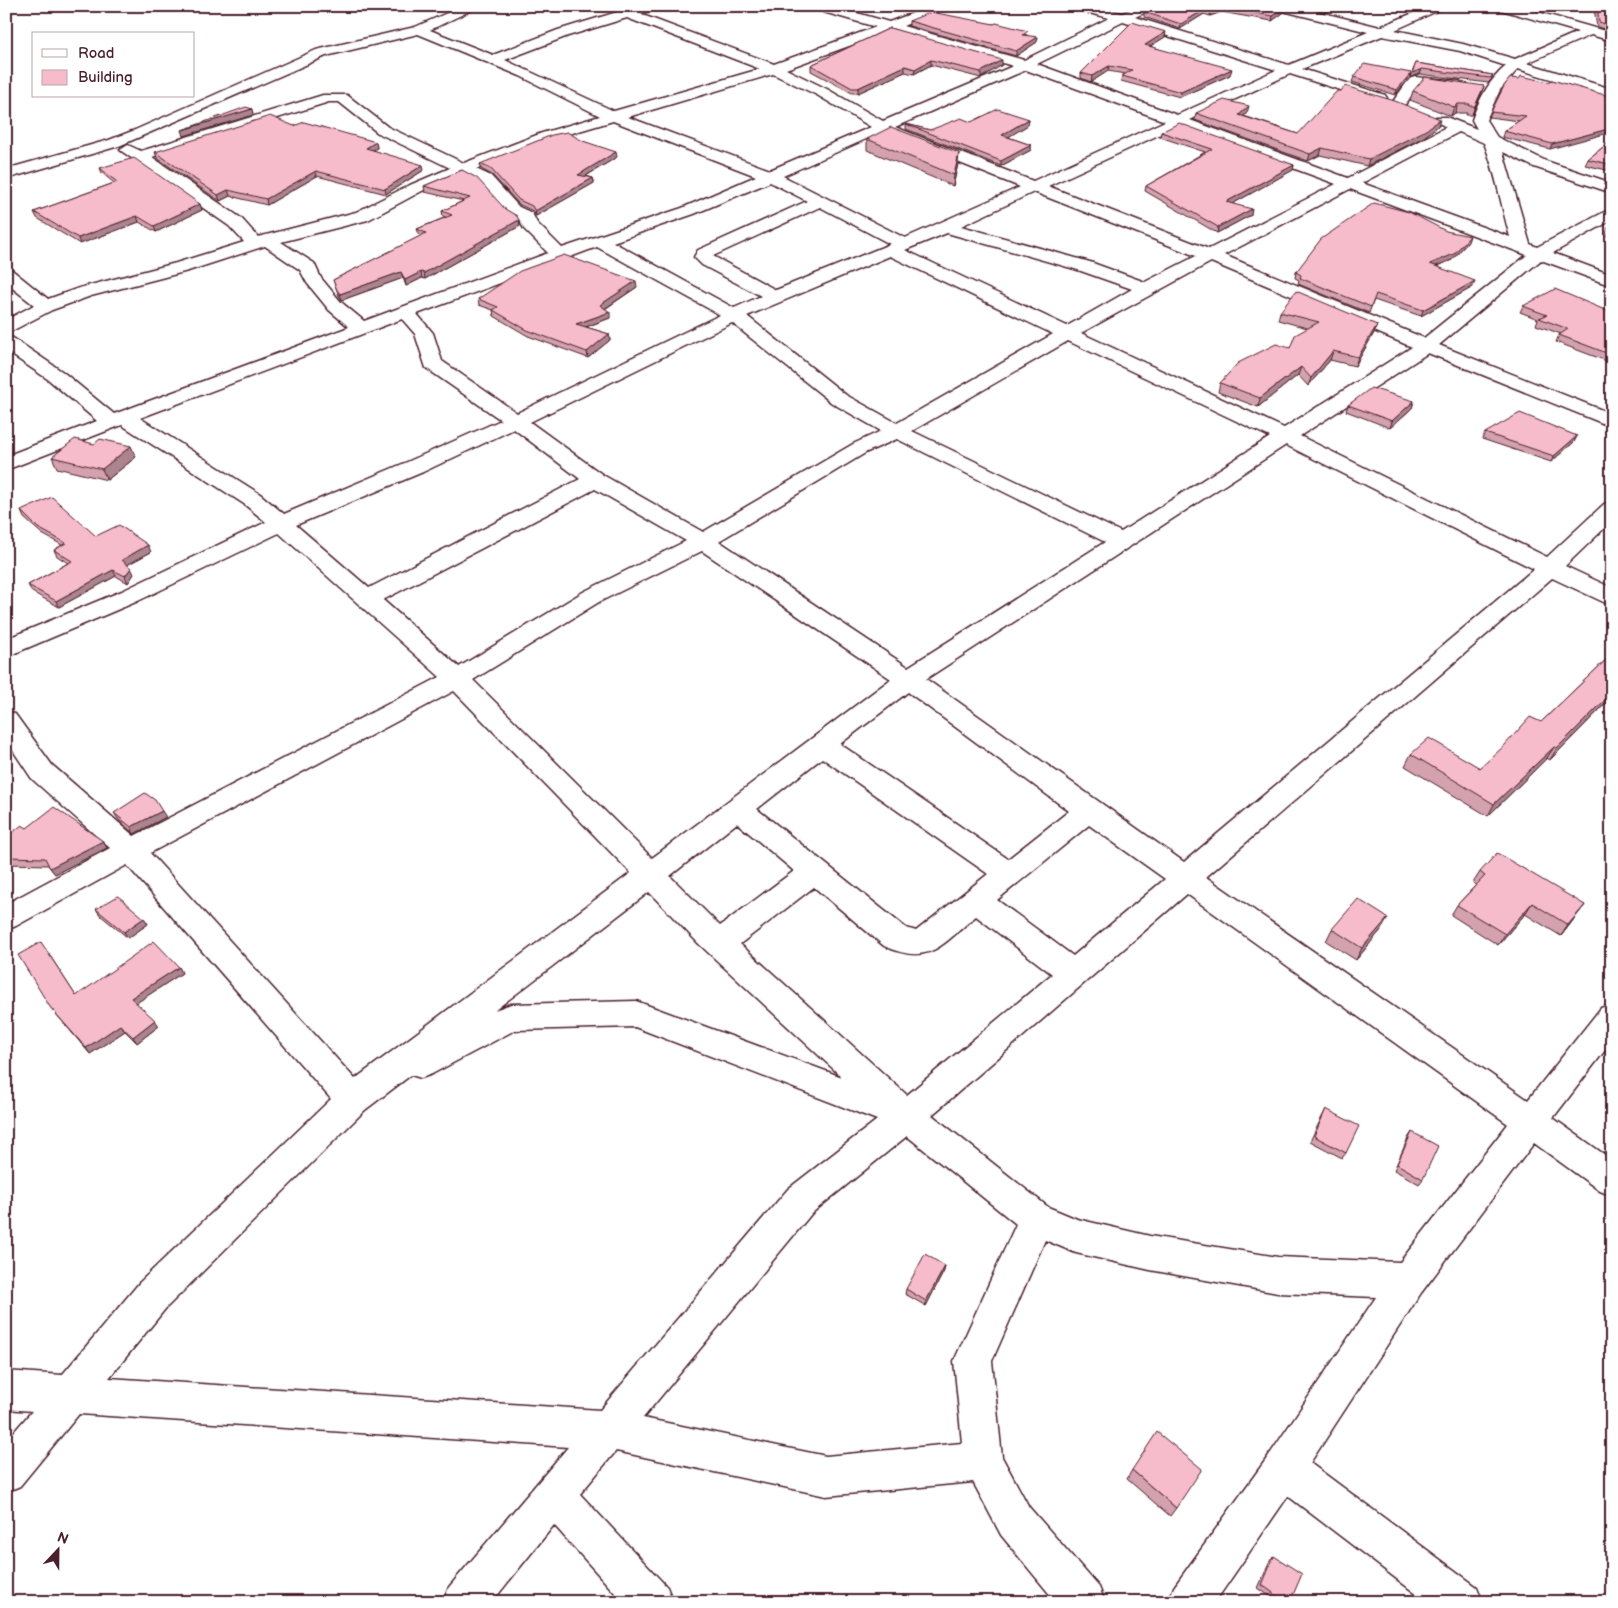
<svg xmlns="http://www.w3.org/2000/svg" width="1618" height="1608" viewBox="0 0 1618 1608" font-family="'Balsamiq Sans',sans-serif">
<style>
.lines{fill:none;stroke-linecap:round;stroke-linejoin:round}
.minor-casing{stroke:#4a1f2b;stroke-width:3}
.minor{fill:#fff;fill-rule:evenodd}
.wall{fill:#d4a2af;stroke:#4a1f2b}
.shaded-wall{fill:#ac848f;stroke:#4a1f2b}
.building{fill:#f6bccc;stroke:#4a1f2b}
</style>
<rect width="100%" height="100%" fill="#fff"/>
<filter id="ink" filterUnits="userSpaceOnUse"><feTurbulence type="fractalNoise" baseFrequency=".02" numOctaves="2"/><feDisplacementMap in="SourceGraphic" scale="10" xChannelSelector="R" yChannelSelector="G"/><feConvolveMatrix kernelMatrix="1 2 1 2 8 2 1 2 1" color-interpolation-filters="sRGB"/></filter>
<g filter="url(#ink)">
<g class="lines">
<g class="minor-casing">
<g id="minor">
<path d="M463,6H480L430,30L493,55L558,30L637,6H650L649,11L640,14L774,64L876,27L813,9L811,6H832L889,22L932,6H951L903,26L1024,60L1109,18L1073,9L1071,6H1094L1122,13L1141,6H1160L1135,17L1289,65L1368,32L1275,9L1273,6H1295L1380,27L1430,6H1448L1395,30L1463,44L1515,59L1578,32L1498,9L1496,6H1517L1612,33V41L1591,35L1527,63L1612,89V98L1518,69L1500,90L1486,120L1497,137L1546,161L1612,183V193L1534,167L1503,152L1530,244L1537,247L1612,208V220L1553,253L1612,275V286L1541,260L1439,345L1612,414V427L1428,353L1300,436L1547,557L1604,504L1612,502V521L1565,566L1612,588V606L1552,578L1206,877L1528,1100L1601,1008L1612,1004V1041L1553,1118L1612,1160V1196L1600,1191L1534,1143L1421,1293L1310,1463L1477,1587L1483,1602H1427L1288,1496L1215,1602H1168L1174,1587L1270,1454L1376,1297L1278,1293L1150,1270L1076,1253L1045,1240L992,1361L1002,1457L1029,1507L1099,1587L1105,1602H1056L1001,1535L973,1482L826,1496L616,1451L580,1494L667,1587L673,1602H623L554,1525L492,1602H443L449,1587L568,1447L79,1414L20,1486L6,1492V1441L32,1411L6,1409V1371L62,1375L140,1282L331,1099L127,865L16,926L6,930V904L110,848L32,779L6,740V711L15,714L52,765L134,836L440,677L279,533L138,601L6,657V639L122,591L266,522L244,504L122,425L6,470V456L97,421L49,380L6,351V336L13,338L63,372L114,414L349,327L329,310L307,283L300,270L265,246L188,271L91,296L52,310L6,334V320L34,305L6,283V269L12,270L48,299L79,288L176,263L244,242L229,226L120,150L128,145L141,151L323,95H347L388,127L464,163L542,133L600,116L520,76L418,34L326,56L119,146L6,179V169L109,140L135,130L316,50L415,27ZM627,18L760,69L614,111L505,60L568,36ZM1123,22L1276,70L1177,115L1037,64ZM890,31L1013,66L883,121L827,89L786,69ZM1382,36L1460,51L1506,66C1489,80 1479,99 1472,120L1477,129L1446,117H1436L1434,120L1446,127L1348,178L1190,120L1290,74L1375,101H1385L1387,98L1385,95L1302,69ZM1026,70L1165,121L1033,181L895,127ZM773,74L817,95L871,127L770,170L628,117ZM329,102H339L378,133L450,168L410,185L356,212L258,237L241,218L152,157ZM613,121L756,176L682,208L562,248L537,223L532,213L519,207L491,176L476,169L552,139ZM1178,126L1336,184L1209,249L1048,186ZM882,132L1020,187L905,238L783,176ZM1459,132L1484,143C1496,173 1501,205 1510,237L1362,183ZM463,174L479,182L507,213L519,220L524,229L548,253L364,321L341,302L321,278L314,263L281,242L368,220L422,191ZM770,182L807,201L698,250L694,257L702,265L761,296L734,308L613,242L694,214ZM1350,189L1516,251L1527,255L1424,338L1224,255ZM1034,192L1196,256L1145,282L1090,262L961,226ZM820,207L890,244L776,290L713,256ZM947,233L1078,270L1132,289L1067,326L905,250ZM597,247L720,315L517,413L442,361L433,333L417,314ZM890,256L1053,334L897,423L846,395L747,316ZM1211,262L1412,347L1284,428L1081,333ZM402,319L415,334L426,368L501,420L407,462L284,514L260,494L140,418ZM732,323L832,403L881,431L853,444L703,532L603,475L530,422ZM1068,341L1270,437L1121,532L912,431ZM514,429L580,479L369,588L296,525L423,472ZM897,439L1105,542L908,667L719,541L867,452ZM1286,445L1534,569L1184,862L926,679ZM595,489L686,541L583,592L459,667L383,600ZM702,551L891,679L652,858L473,680L599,602ZM454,691L631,873L355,1079L150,853ZM908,692L1069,811L1008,859L840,744ZM822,758L988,874L916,931L906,928L757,809ZM737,823L794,871L720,926L670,876ZM1089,825L1165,879L1073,956L997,900ZM814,887L884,946C930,967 942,944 976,916L1052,974L907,1095L740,944ZM649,892L699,944L842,1077L636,1001L511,1004L495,1010ZM1187,894L1508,1124L1400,1262L1278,1257L1150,1236L1077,1219L1048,1207L932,1115ZM635,1027L877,1120L788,1189L600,1410L109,1378L166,1308L365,1110L411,1075L421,1078L432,1074L515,1030ZM907,1136L1016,1224L954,1361L962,1443L826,1456L643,1418L812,1213Z"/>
<path d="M1415,77L1459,81L1466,85L1459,89L1419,86L1404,106H1394L1392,103L1394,100L1410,78Z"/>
</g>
</g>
<use href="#minor" class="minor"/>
</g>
<g class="wall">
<path d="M1118,6H1135L1129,9Z"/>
<path d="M1155,6H1278L1284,8L1283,13L1272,21L1221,12L1210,16L1204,14L1180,29L1144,17V12Z"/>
<path d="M1304,6H1337L1327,12Z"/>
<path d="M1463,6H1494L1490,12Z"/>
<path d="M1525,6H1534L1532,8Z"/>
<path d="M1579,6H1612V31L1597,27L1594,9Z"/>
<path d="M909,21L994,24L1027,35L1037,42L1016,56L909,26Z"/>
<path d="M890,28L1002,65L981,78L931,65L914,74L905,72L858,93H852L811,71V65Z"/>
<path d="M1165,37L1150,46L1230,75L1180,97L1121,81L1122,76L1125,74L1108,71L1091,82L1081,78V73Z"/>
<path d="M1416,63L1493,75L1491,80L1488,83L1420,74L1410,78Z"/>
<path d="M1411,73L1410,78L1395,95L1352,82L1354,77Z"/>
<path d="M1484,86L1472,115H1466L1467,113H1455L1451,116L1410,100L1413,91Z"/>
<path d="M1612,97L1550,149L1502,137L1504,131L1519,121L1489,117L1491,112Z"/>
<path d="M1196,113H1247L1244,116L1298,134L1438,126L1424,137L1367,166L1320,155L1308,161L1195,120Z"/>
<path d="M1029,119L1028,125L1008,137L1031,145V150L1001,166L906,129V124L930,130Z"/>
<path d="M294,126L376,142L377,148L373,150L424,170L386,194L317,176L267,205L230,196L220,201L157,158L155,152Z"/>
<path d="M1161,132L1294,165L1293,170L1232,204L1251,215L1217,233L1145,191L1146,186L1205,152L1160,137Z"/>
<path d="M867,139L958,164L953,186L867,150Z"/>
<path d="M1612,140V176H1610L1611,171L1585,165L1588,159Z"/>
<path d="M583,141L617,157L586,176L593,178L594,183L536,216L533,211L520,205L492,175L481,169L480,164Z"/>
<path d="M100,168L200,204L202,210L156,232L139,222L80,244L37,218L34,212L114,183L102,173Z"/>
<path d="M462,170L520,226L425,279L422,278L406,286L403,278L342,300L339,296L333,280L421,236L419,234L417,229L446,217H443L442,211L463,201L425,192L424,186Z"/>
<path d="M1612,225V247L1606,234L1608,227Z"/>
<path d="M1468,242L1452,260L1437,266L1473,287L1421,316L1374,300L1369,313L1298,284L1299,280L1295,278L1296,272Z"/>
<path d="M637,287L605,309L610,318L586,327L609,334L610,340L588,358L528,336L494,316L493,310L479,305L478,299Z"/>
<path d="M1523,306L1612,313V363L1556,342L1559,335L1561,334L1536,325L1538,319L1520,312Z"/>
<path d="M1280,312L1377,325L1374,333L1355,366L1330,360L1308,386L1298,375L1258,407L1218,392L1220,383L1290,348L1307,328L1278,320Z"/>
<path d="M1414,401L1412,408L1390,428L1346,411L1348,405Z"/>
<path d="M1485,433L1577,436L1574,442L1551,462L1482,439Z"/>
<path d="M52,457H136L107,480L57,468Z"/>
<path d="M21,511L96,536L151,552L127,565L134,574L128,583L116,576L59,607L32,592L28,585L68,563L57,556L54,550L62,545L42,534L24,518Z"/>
<path d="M1612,654V697L1550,760L1547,758L1488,816L1405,766L1411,754L1480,768L1541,722Z"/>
<path d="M114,813L166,817L134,834L118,819Z"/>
<path d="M27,828L107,848L55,874L48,865L6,864V837Z"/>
<path d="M1480,872L1585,905L1561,936L1525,914L1498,945L1451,915L1457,905L1476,885L1473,883Z"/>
<path d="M96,909L144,918L148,924L128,938L100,915Z"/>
<path d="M1332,929L1381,930L1356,960L1326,941Z"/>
<path d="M45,948L76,996L179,967L182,973L136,1003L159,1026L137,1043L125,1031L90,1054L50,1007Z"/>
<path d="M1326,1109L1346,1153L1342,1158L1310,1141Z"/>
<path d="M1412,1132L1423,1179L1419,1184L1394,1170L1408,1138Z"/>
<path d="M945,1266L944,1271L926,1306L905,1294L906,1289Z"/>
<path d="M1132,1470L1176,1508L1170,1516L1127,1479Z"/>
<path d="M1274,1556L1290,1602H1278L1258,1588L1271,1559Z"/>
</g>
<g class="shaded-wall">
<path d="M1329,6H1337L1327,12L1328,7Z"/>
<path d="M1222,7L1221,12L1210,16L1211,11Z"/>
<path d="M1284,8L1283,13L1272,21L1273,16Z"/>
<path d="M1205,9L1204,14L1180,29L1181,24Z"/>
<path d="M1166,32L1165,37L1144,50L1145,45Z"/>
<path d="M1038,37L1037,42L1016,56V51Z"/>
<path d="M931,60V65L914,74L915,69Z"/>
<path d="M1002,60V65L981,78V72Z"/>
<path d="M905,66V72L858,93V88Z"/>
<path d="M1109,66L1108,71L1091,82L1092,76Z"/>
<path d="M1232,69L1230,75L1180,97L1181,92Z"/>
<path d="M1422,69L1420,74L1410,78L1412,73Z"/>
<path d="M1411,73L1410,78L1395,95L1397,90Z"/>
<path d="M1484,86L1481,94L1472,115L1475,106Z"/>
<path d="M1458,104L1455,113L1451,116L1454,107Z"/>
<path d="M1249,106L1247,113L1238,121L1239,115Z"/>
<path d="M252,109L253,115L184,136L182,130Z"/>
<path d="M1029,119L1028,125L1002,141V135Z"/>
<path d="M1440,119L1438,126L1424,137L1367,166L1369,159Z"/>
<path d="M1612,128V132L1550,149L1552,144Z"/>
<path d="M376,142L377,148L367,153L366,148Z"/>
<path d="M1031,145V150L1001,166V161Z"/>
<path d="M1322,148L1320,155L1308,161L1310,154Z"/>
<path d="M616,152L617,157L579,180L578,175Z"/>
<path d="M959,153L958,164L953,186L954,175Z"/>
<path d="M423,165L424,170L386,194L385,189Z"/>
<path d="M1294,165L1293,170L1225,208L1226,202Z"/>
<path d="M316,171L317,176L267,205L266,199Z"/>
<path d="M593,178L594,183L536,216L535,211Z"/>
<path d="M228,190L230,196L220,201L218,195Z"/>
<path d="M200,204L202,210L156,232L154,226Z"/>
<path d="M1252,209L1251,215L1217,233L1218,227Z"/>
<path d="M137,216L139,222L80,244L78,238Z"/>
<path d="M519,220L520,226L425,279L424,273Z"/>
<path d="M1470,236L1468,242L1452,260L1428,269L1430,264Z"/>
<path d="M401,272L403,278L342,300L340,294Z"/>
<path d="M421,272L422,278L406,286L405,280Z"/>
<path d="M636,281L637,287L601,311L600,305Z"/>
<path d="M1475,281L1473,287L1421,316L1423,310Z"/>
<path d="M610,312V318L577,330L576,324Z"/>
<path d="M1377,325L1374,333L1355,366L1358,357Z"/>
<path d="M609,334L610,340L588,358L587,352Z"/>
<path d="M1333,351L1330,360L1308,386L1311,378Z"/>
<path d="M1301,367L1298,375L1258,407L1260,398Z"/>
<path d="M1414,401L1412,408L1390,428L1392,421Z"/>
<path d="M1577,436L1574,442L1551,462L1554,456Z"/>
<path d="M131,446L136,457L107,480L102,469Z"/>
<path d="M148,545L151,552L125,566L122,560Z"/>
<path d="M131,568L134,574L128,583L125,576Z"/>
<path d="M113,570L116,576L59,607L56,601Z"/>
<path d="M1612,693V697L1550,760L1557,748Z"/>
<path d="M1554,747L1547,758L1488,816L1494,804Z"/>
<path d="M162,811L166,817L134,834L131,827Z"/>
<path d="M103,841L107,848L55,874L50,868Z"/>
<path d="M1532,903L1525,914L1498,945L1505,934Z"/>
<path d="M1585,905L1577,915L1561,936L1568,925Z"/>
<path d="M144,918L148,924L128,938L124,932Z"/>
<path d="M1388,918L1381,930L1356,960L1362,948Z"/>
<path d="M179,967L182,973L135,1004L131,998Z"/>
<path d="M155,1020L159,1026L137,1043L133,1037Z"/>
<path d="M120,1025L125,1031L90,1054L86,1048Z"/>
<path d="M945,1266L944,1271L926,1306V1301Z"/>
</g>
<g class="building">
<path d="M1155,6H1278L1284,8L1273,16L1222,7L1211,11L1205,9L1181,24L1144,12Z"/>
<path d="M1597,6H1612V26L1599,22Z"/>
<path d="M931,12L994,24L996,23L1028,31L1023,35L1038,37L1016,51L909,21Z"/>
<path d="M1132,22L1166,32L1145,45L1232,69L1181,92L1122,76L1132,70L1109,66L1092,76L1081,73Z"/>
<path d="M890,28L1002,60L981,72L931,60L915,69L905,66L858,88H852L811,65Z"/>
<path d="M1416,63L1493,75L1490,78L1422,69L1412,73Z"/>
<path d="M1364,64L1411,73L1397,90L1354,77Z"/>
<path d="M1521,76L1549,82L1552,80L1612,97V128L1552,144L1504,131L1526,116L1491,112L1504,86L1510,78L1519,79Z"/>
<path d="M1425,77L1484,86L1475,106H1469L1470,104H1458L1454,107L1413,91Z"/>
<path d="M1345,86L1395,101L1440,119L1426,130L1369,159L1322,148L1310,154L1196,113L1224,100L1249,106L1239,115L1298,134L1337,91H1341Z"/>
<path d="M246,107L252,109L182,130Z"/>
<path d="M998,109L1029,119L1002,135L1031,145L1001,161L906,124L930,130L961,118L971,122Z"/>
<path d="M270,116L294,126L304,122L376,142L366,148L423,165L385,189L316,171L266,199L228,190L218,195L155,152Z"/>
<path d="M1179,123L1294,165L1226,202L1252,209L1218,227L1146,186L1212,149L1161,132Z"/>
<path d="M891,127L959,153L954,175L867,139Z"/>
<path d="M567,132L583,141L616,152L578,175L593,178L535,211L532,206L519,200L491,169L480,164L552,135Z"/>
<path d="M1612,140V165L1588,159Z"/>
<path d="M134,158L200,204L154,226L137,216L78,238L34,212L117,182L100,168Z"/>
<path d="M462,170L477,178L505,209L517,216L519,220L424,273L421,272L405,280L401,272L340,294L337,290L333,280L426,233L417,229L452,215L442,211L470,198L424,186Z"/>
<path d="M1374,203L1409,212L1446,231L1470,236L1454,254L1430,264L1475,281L1423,310L1376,294L1371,307L1300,278L1301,275L1296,272L1321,239Z"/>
<path d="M1612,225V234L1608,227Z"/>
<path d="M564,255L636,281L600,305L610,312L576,324L609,334L587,352L527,330L493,310L498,307L478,299L520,271Z"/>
<path d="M1555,289L1612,313V355L1559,335L1568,329L1539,318L1547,315L1523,306Z"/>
<path d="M1296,291L1377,325L1358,357L1333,351L1311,378L1301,367L1260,398L1220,383L1238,363L1276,344L1290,348L1295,335L1319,322L1280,312Z"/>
<path d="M1371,388L1414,401L1392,421L1348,405Z"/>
<path d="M1520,413L1577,436L1554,456L1485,433Z"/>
<path d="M75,439L94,444L100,439L131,446L102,469L52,457Z"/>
<path d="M52,497L96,536L119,525L148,545L122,560L131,568L125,576L113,570L56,601L28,585L72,561L54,550L66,543L38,528L21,511Z"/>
<path d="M1612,654V693L1557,748L1554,747L1494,804L1411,754L1429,738L1480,768L1504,746L1530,717L1541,722Z"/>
<path d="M145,793L155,800L162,811L131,827L114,813Z"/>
<path d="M54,807L103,841L50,868L45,858L6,857V837L22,825L27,828Z"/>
<path d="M1497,853L1585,905L1568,925L1532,903L1505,934L1457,905L1485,876L1480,872Z"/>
<path d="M118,896L144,918L124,932L96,909Z"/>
<path d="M1358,899L1388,918L1362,948L1332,929Z"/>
<path d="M154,941L179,967L131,998L155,1020L133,1037L120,1025L86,1048L50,1007L18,955L41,942L76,996Z"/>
<path d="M1326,1109L1359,1126L1346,1153L1314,1136Z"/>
<path d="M1412,1132L1438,1146L1423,1179L1397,1164Z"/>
<path d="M925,1254L945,1266L926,1301L906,1289Z"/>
<path d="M1157,1432L1202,1469L1176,1508L1132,1470Z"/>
<path d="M1274,1556L1302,1574L1290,1602H1286L1262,1585Z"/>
</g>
</g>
<rect width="1618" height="1608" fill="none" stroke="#fff" stroke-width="25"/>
<rect x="12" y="12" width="1593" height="1583" fill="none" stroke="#4a1f2b" stroke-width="2" filter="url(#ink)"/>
<rect x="32" y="32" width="162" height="65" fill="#ffffff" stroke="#b7a5aa"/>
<rect x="42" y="49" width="25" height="8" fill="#ffffff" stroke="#b7a5aa"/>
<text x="78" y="58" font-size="15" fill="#4a1f2b">Road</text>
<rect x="42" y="70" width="25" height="15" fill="#f6bccc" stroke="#b7a5aa"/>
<text x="78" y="82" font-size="15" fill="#4a1f2b">Building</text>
<g transform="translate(58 1550) rotate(22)" stroke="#ffffff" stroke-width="4" paint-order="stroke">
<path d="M0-4L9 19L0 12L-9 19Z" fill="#4a1f2b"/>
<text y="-8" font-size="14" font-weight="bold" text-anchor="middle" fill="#4a1f2b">N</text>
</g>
</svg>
